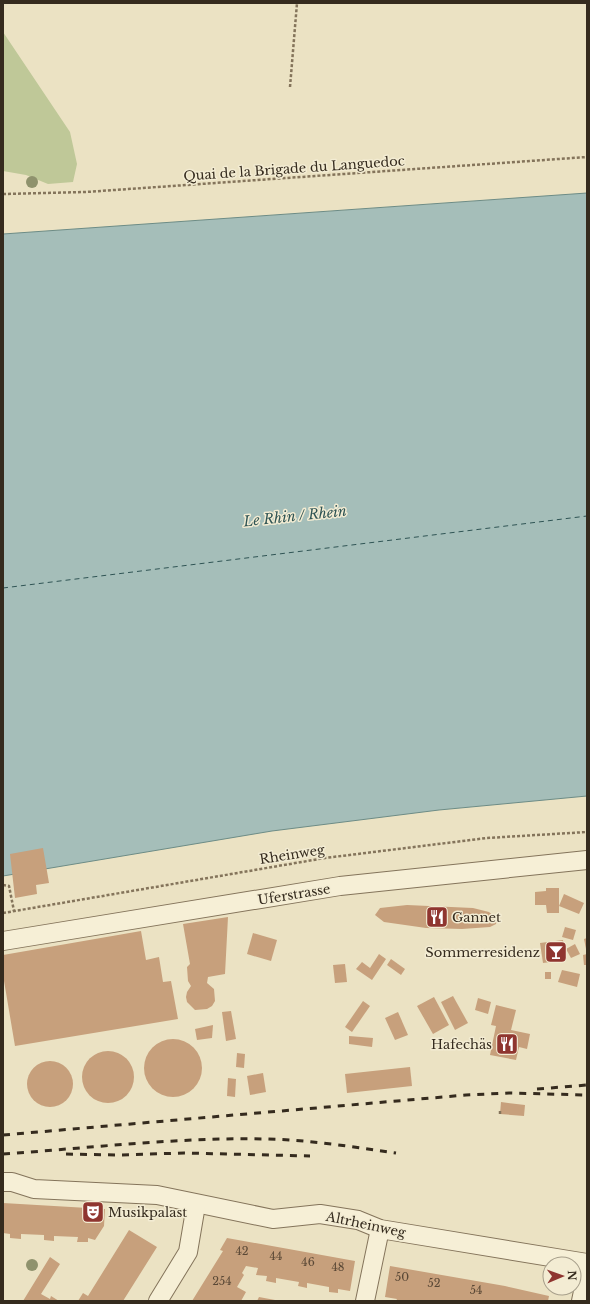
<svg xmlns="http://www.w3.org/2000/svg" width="590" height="1304" viewBox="0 0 590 1304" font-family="'Libre Baskerville',serif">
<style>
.green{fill:#bfc898}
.water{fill:#a5beb9;stroke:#6d8c86}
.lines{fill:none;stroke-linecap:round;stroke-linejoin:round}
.ferry{stroke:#2f5454;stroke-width:1;stroke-dasharray:5 4;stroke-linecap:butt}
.building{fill:#c7a07c}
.street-casing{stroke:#84745b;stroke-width:20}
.path{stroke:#84745b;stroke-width:2.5;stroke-dasharray:3 2;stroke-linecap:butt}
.street{stroke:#f6efd6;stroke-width:18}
.rail{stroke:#352b1e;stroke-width:3;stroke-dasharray:7 7;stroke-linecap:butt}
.tree{fill:#8f926d}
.labels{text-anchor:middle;stroke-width:3;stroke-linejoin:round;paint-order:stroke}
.number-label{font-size:11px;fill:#5a4836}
.street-label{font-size:13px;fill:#352b1e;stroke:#f3ecd3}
.poi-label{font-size:13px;fill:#352b1e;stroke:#f3ecd3;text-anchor:start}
.water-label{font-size:14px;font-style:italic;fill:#2f5454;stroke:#f3ecd3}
</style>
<rect width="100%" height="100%" fill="#ebe2c3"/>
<path class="green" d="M3,32L70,132L77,164L73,182L48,184L26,175L3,171Z"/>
<path class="water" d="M587,193V796L439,810L272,831L3,876V234Z"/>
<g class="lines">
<path class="ferry" d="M3,588L587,516"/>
</g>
<g class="building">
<path d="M43,848L49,883L36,885L37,894L15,898L10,854Z"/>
<path d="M546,888H559V913H547L546,905H535V892L546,891Z"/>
<path d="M564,894L584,903L579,914L559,906Z"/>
<path d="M407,905L473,908L489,912L497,919L496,924L490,927L462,929L426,928L384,922L375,915L380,908Z"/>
<path d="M228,917L225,974L208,977L207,983L214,989L215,1001L212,1006L207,1009L195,1010L187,1002L186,997L187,992L191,986L188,981L187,967L190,964L183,924Z"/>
<path d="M565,927L576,930L573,940L562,937Z"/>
<path d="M141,931L146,960L159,957L163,982L171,981L178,1019L15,1046L3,975V955Z"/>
<path d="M253,933L277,940L271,961L247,954Z"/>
<path d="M587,938V949H586L584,939Z"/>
<path d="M563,940L565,960L543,963L540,943Z"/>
<path d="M575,944L580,954L571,958L566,949Z"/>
<path d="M379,954L386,959L372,980L356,969L362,962L370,968Z"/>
<path d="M587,954V965H584L583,955Z"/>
<path d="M391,959L405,969L401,975L387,965Z"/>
<path d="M345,964L347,982L335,983L333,965Z"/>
<path d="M562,970L580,974L577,987L558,982Z"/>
<rect x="545" y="972" width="6" height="7"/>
<path d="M453,996L468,1023L455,1030L441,1002Z"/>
<path d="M434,997L449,1025L433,1034L417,1006Z"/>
<path d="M478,998L491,1002L488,1014L475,1010Z"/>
<path d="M363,1001L370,1006L352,1032L345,1027Z"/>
<path d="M496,1005L516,1010L511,1030L530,1034L527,1049L519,1047L516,1060L490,1055L496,1026L491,1025Z"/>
<path d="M231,1011L236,1039L226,1041L222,1012Z"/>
<path d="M398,1012L408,1035L395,1040L385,1018Z"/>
<path d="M213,1025L212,1038L197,1040L195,1029Z"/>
<path d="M349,1036L373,1038L372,1047L349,1044Z"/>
<circle cx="173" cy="1068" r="29"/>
<circle cx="108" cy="1077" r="26"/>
<path d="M237,1053L245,1054L244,1068L236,1067Z"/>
<circle cx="50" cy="1084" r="23"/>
<path d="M410,1067L412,1086L347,1093L345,1074Z"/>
<path d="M263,1073L266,1092L250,1095L247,1076Z"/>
<path d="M228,1078L236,1079L235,1097L227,1096Z"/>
<path d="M501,1102L525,1105L524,1116L500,1114Z"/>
<path d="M3,1203L105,1209L104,1226L95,1240L88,1238V1242H77L78,1237L54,1236V1241L44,1240V1235L21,1234V1239L10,1238V1234L3,1233Z"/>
<path d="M129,1230L157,1247L123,1301H78L83,1293L88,1296Z"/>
<path d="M227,1238L355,1261L350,1291L338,1289V1293L329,1292V1287L307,1283V1288L298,1286L299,1282L276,1278V1283L266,1281L267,1276L256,1275L258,1268L246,1266L242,1273L244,1275L237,1287L246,1292L241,1301H192L223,1251L220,1250Z"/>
<path d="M50,1257L60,1264L41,1294L50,1299L51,1296L59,1301H23Z"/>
<path d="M390,1266L505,1286L549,1296L548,1301H396L397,1299L385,1297Z"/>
<path d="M259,1297L275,1300V1301H257Z"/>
</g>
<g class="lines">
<g class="street-casing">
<g id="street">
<path d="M3,941L340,886L587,860"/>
<path d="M3,1182H12L34,1189L157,1195L273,1219L320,1214L358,1220L380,1229L587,1263"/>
<path d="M158,1301L188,1252L196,1205"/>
<path d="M365,1301L380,1229"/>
<path d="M581,1301L587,1272"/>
</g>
</g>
<g class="path">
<path d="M290,87L297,3"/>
<path d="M3,194L86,192L587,157"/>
<path d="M3,885L9,886L14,911"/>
<path d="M3,913L325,858L487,838L587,832"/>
<path d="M500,1114V1111"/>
</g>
<use href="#street" class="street"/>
<g class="rail">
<path d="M537,1089L587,1085"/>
<path d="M3,1135L466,1095L509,1093L587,1095"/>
<path d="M3,1154C91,1148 179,1137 267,1139C310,1140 354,1147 396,1153"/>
<path d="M66,1154L118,1155L184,1153L310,1156"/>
</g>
</g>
<g class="tree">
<circle cx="32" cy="182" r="6"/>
<circle cx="32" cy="1265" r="6"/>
</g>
<defs>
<g id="restaurant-square" transform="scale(1.15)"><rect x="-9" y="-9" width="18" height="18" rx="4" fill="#8f352f" stroke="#f3ecd3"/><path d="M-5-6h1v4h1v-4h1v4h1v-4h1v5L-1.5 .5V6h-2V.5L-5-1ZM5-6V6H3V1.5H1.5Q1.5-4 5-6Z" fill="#fff"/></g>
<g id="bar-square" transform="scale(1.15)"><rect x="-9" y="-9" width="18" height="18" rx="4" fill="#8f352f" stroke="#f3ecd3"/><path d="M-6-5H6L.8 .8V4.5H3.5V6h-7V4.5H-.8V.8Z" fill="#fff"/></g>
<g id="theatre-square" transform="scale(1.15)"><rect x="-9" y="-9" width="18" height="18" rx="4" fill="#8f352f" stroke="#f3ecd3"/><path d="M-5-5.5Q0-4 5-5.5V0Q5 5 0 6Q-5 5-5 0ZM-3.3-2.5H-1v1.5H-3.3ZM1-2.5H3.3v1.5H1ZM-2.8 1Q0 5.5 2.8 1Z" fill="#fff"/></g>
</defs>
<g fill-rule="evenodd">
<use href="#restaurant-square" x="437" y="917"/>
<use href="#bar-square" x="556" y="952"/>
<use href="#restaurant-square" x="507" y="1044"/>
<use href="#theatre-square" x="93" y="1212"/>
</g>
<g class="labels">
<g class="number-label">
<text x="242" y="1255">42</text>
<text x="276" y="1260">44</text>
<text x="308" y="1266">46</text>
<text x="338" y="1271">48</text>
<text x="402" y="1281">50</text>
<text x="222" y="1285">254</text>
<text x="434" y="1287">52</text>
<text x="476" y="1294">54</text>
</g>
<g class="street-label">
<text transform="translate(294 168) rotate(-4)" y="5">Quai de la Brigade du Languedoc</text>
<text transform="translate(292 854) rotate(-9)" y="5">Rheinweg</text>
<text transform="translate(294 894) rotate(-9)" y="5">Uferstrasse</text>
<text transform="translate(366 1224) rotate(12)" y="5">Altrheinweg</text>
</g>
<g class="poi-label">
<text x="452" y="922">Gannet</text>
<text x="540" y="957" text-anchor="end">Sommerresidenz</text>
<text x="492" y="1049" text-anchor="end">Hafechäs</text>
<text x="108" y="1217">Musikpalast</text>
</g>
<g class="water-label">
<text transform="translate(295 516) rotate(-6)" y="5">Le Rhin / Rhein</text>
</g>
</g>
<rect width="590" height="1304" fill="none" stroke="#352b1e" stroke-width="8"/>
<g transform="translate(562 1276) rotate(88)"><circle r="19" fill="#f3ecd3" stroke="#a79f8b"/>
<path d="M0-3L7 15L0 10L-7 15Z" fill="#8f352f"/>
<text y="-6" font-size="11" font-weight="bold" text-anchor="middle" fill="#352b1e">N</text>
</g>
</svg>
